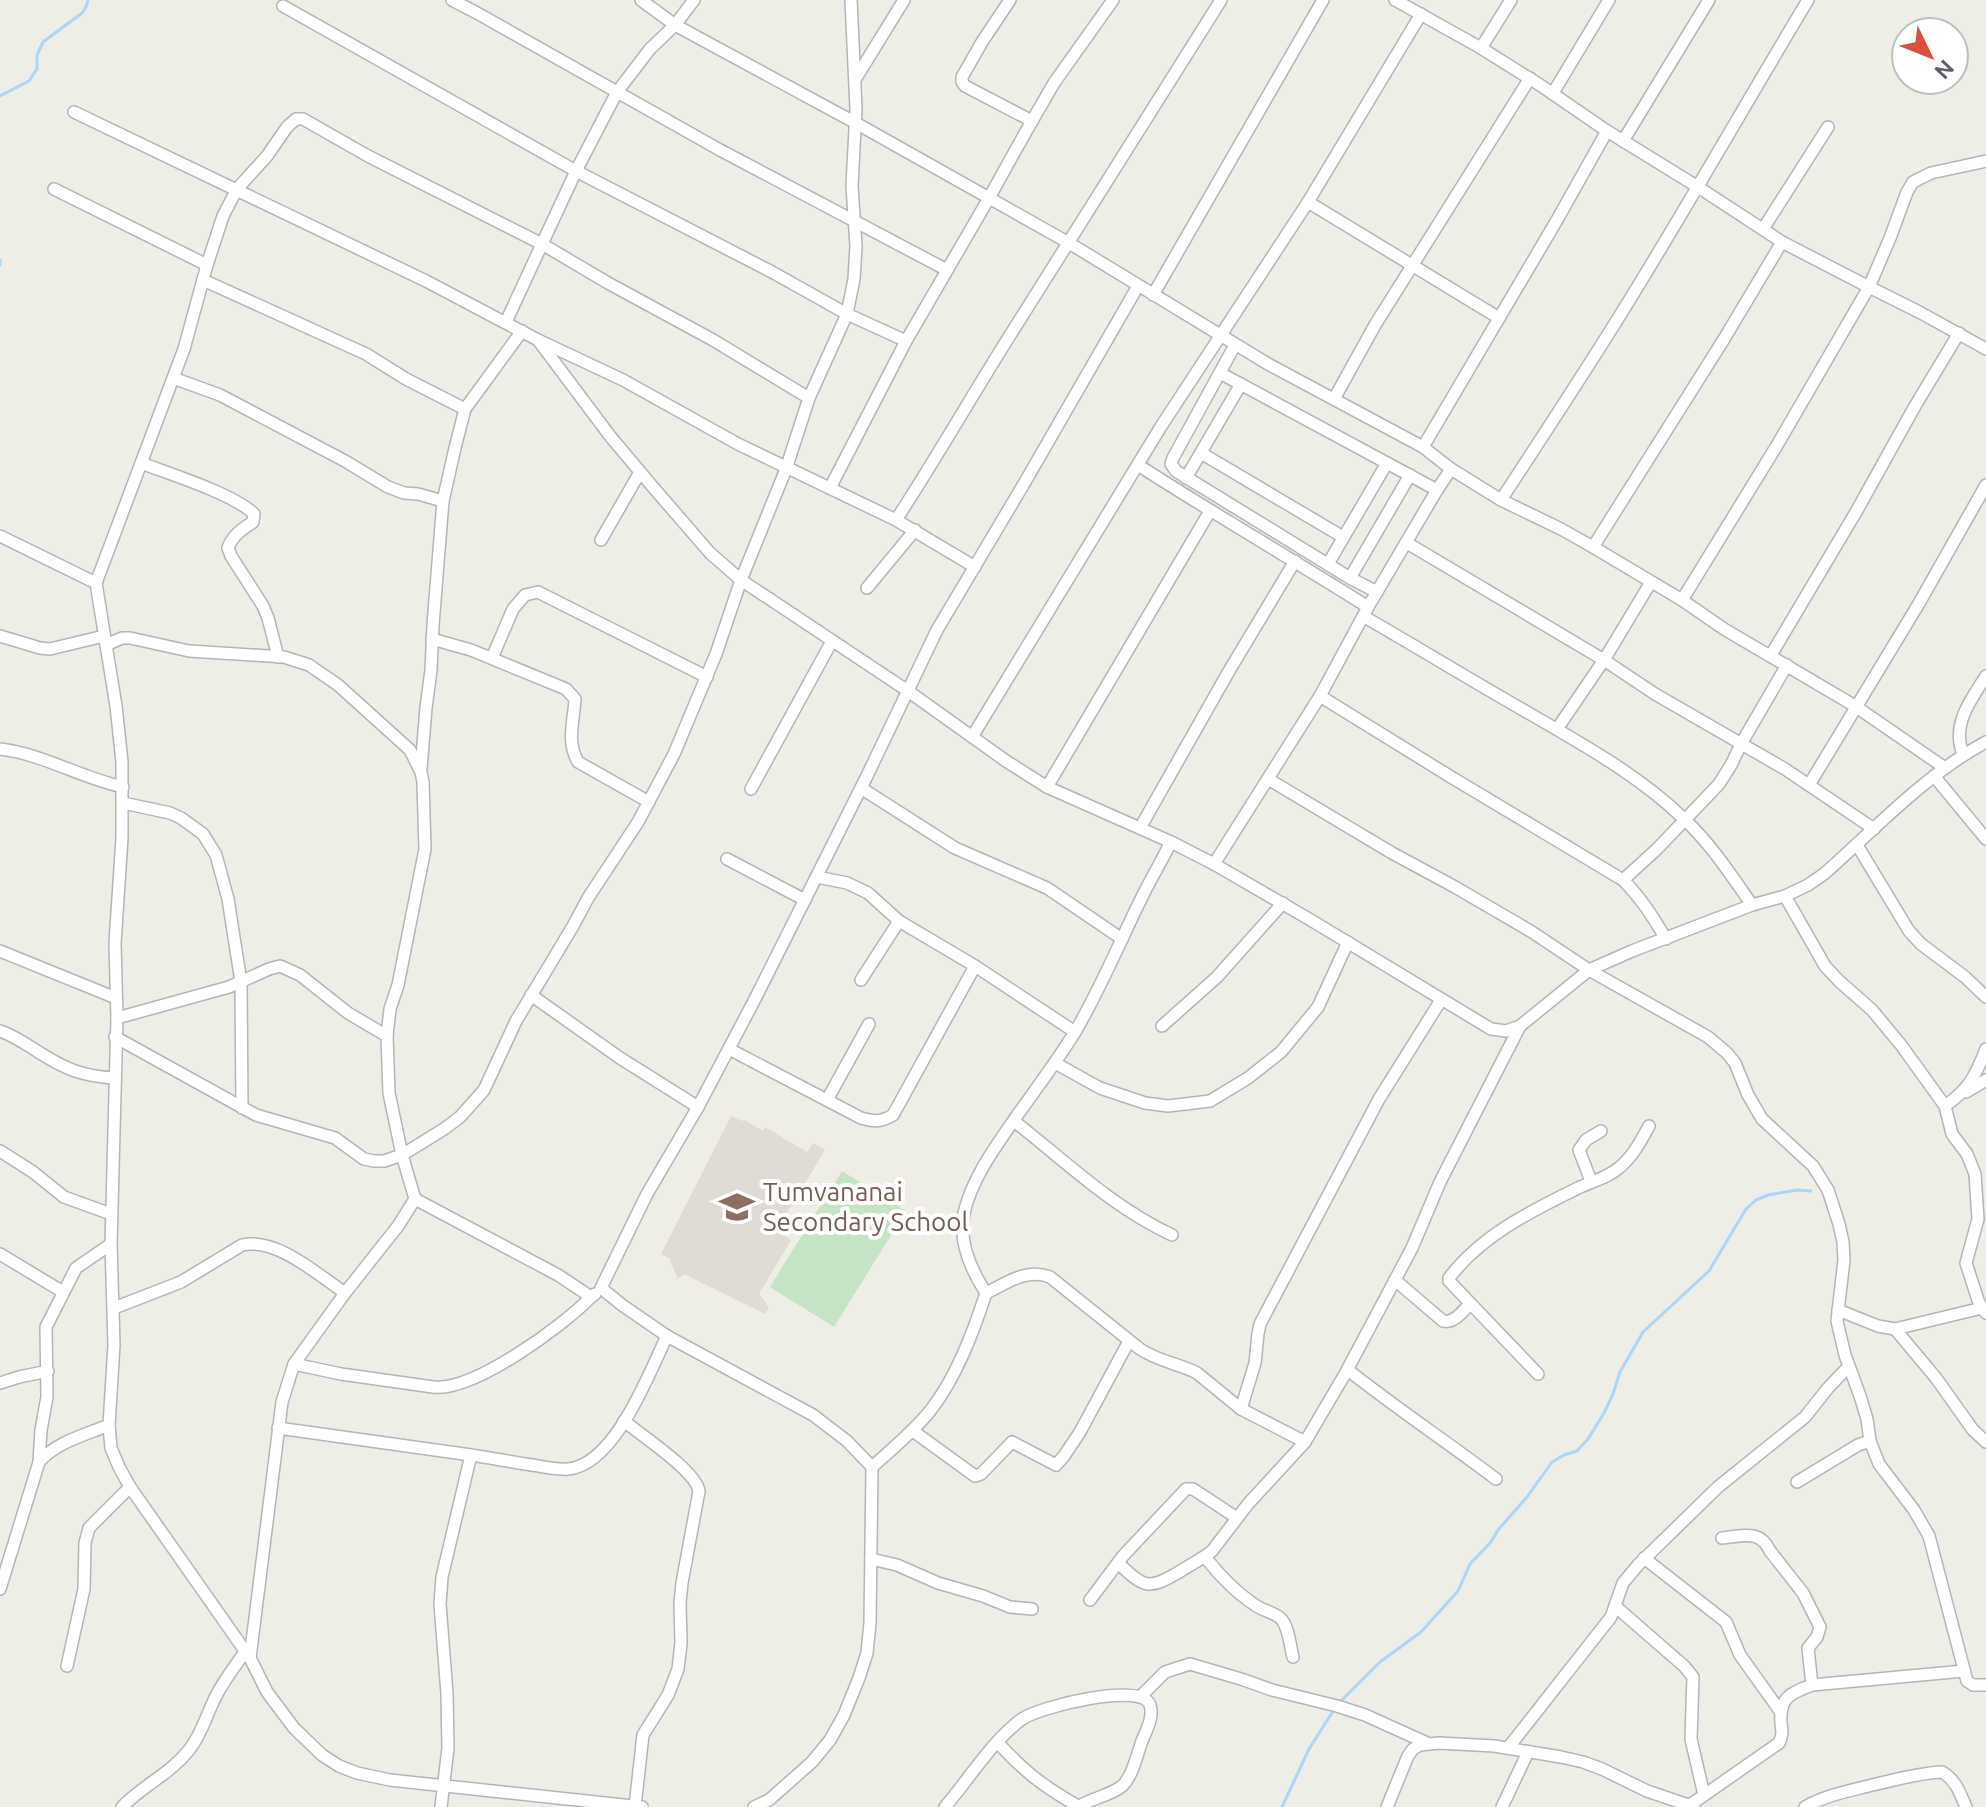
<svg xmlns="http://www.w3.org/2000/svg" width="1986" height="1807" viewBox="0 0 1986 1807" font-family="Ubuntu,sans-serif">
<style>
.education{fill:#dedcd4}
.green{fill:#c4e4c5}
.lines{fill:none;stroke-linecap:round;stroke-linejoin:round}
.stream{stroke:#abd5f9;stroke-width:3}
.minor-casing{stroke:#b3b5b9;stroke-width:14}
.minor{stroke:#fff;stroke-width:11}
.labels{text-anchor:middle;stroke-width:8;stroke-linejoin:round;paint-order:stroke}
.education-label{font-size:26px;fill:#785e54;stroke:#fff;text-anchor:start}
</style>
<rect width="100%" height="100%" fill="#eeede6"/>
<path class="education" d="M731,1116L742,1121L745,1120L763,1131L765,1127L807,1152L813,1143L825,1150L776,1231L791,1240L759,1294L769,1307L765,1314L684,1274L678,1279L669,1258L661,1254Z"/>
<path class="green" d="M842,1171L906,1211L834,1327L770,1287Z"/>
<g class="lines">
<g class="stream">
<path d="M0,96L29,81L37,69V55L43,42L82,13L86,7L88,0"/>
<path d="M0,260V265"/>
<path d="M1340,1702L1380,1662L1421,1632L1458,1591L1470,1564L1491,1542L1498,1530L1527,1497L1552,1462L1564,1455L1577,1451L1588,1439L1604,1413L1613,1394L1620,1372L1643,1332L1709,1271L1746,1209L1756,1200L1768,1195L1797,1190L1811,1191"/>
<path d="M1282,1807L1309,1749L1335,1708"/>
</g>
<g class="minor-casing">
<g id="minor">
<path d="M452,0L477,13L720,150L947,270"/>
<path d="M641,0L675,25L854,122L1069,243L1268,364L1423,447L1451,469L1501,500L1561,529L1593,547L1682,600L1724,629L1855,706L1945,768"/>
<path d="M694,0L675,25L650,49L617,92L576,171L542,244L608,283L713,340L809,398"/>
<path d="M1010,0L982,42L962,77V82L965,86L1032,121"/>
<path d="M1395,0L1481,48L1540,85L1607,131L1698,187L1782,242L1869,287L1890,238L1907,192L1913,182L1931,173L1986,161"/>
<path d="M283,6L576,171L772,272L847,314L906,341"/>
<path d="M1481,48L1511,0"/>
<path d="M856,78L904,0"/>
<path d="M1553,93L1609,0"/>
<path d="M74,112L426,281L538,340L623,380L738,444L896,520L975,567"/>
<path d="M1623,141L1709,0"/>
<path d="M54,189L207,265"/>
<path d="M1308,202L1499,318"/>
<path d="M1763,229L1828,127"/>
<path d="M203,280L366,354L406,379L465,409"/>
<path d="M1153,295L1323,0"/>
<path d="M506,322L542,244L368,156L303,119H296L287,127L267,156L237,189L223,216L207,265L184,349L96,583L116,706L122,762V838L115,943L117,1018L111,1244L114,1345L109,1425L111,1448L119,1467L130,1487L250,1658L267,1692L294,1728L322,1755L339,1766L357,1773L390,1780L642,1807"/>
<path d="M538,340L610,436L652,486L710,553L741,580L908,691L1006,761L1047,787L1171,842L1214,864L1309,919L1491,1029L1506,1031L1520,1026L1589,970L1632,951L1752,905L1785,896L1808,885L1824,874C1875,829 1926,774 1986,742"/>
<path d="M1235,345L1173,458L1171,464L1176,471L1350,578L1377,592"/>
<path d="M1220,373L1437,490"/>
<path d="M173,378L220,395L345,461L388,487L404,493L418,494L443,501"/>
<path d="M1334,399L1375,325L1530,78"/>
<path d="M1423,447L1557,220L1607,131"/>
<path d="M1201,453L1343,537"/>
<path d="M141,463C170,474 234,494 254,514L253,522C242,529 232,536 228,548L231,556L263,606L268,618L278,657"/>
<path d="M1138,465C1214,514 1292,559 1368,607"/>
<path d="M1186,478L1241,384"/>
<path d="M830,488L906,341L989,198L1024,135L1054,83L1113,0"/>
<path d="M1501,500C1539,442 1577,384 1614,325C1681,218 1743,108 1808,0"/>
<path d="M896,520C937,457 974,392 1014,329C1083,219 1153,110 1221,0"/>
<path d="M0,536L96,583"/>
<path d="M601,540L640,472"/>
<path d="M1407,543L1604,660L1655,694L1785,769L1874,829"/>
<path d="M1593,547L1724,339L1782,242"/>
<path d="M1328,564L1387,463"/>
<path d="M1350,578L1410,475"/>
<path d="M867,588L915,530"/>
<path d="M1682,600L1776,447L1869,287L1921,313L1986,349"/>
<path d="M1363,616C1420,649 1476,683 1532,715C1585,746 1640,776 1684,819C1711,844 1731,875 1752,905"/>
<path d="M0,636L40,648L50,649L104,636"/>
<path d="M432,639L471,650L566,689L575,699C574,720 566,742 578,762L649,802"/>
<path d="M106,645L122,638H130L189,651L284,657L309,665L338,685L410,750L421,772L423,782L425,849L398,985L390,1009L387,1036L389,1093L402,1155L415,1199L398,1226L345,1293L294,1364L282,1402L250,1658"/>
<path d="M1771,655L1856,512L1915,406L1959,333"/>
<path d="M492,658L513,609L525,595L538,592L707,677"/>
<path d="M1320,696L1451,777L1623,880C1641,898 1653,917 1666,939"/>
<path d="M1557,729L1604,660L1651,582"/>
<path d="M972,737L1160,428L1308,202L1421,14"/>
<path d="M0,749C43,754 81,778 123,787"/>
<path d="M1963,754C1951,724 1971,700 1986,676"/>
<path d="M421,768L426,708L431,670L433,625L443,501L455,448L465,409L522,331"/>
<path d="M1934,776L1986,839"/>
<path d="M1268,779L1392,853L1455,887L1532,932L1589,970L1708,1037L1727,1053L1735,1063L1748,1095L1762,1119L1813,1166L1828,1190L1839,1224L1843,1242L1844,1260L1837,1321L1845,1355L1860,1396L1867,1419L1870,1441L1879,1464L1914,1510L1929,1536L1967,1681L1973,1685H1986"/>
<path d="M1809,785L1918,605L1986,485"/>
<path d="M1047,787L1210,511"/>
<path d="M861,788L955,848L1047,888L1122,939"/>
<path d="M751,789L832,641"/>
<path d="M123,803L170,813L181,818L203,834L216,855L228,899L241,982L242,1108"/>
<path d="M1140,828L1229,671L1295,561"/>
<path d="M1857,845L1909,931L1921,944L1965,977L1986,997"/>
<path d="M727,859L805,900"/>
<path d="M1214,864L1320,696L1368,607L1437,490L1451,469"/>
<path d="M817,877L847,883L868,893L899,921L975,966L1075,1032"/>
<path d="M1623,880L1657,849L1719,784L1731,765L1741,744L1787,665"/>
<path d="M1785,896L1825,966L1839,981L1872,1010L1901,1045L1945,1106L1952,1134L1967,1154L1975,1174L1978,1219L1966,1263L1979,1303L1986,1313"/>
<path d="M0,951L116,998"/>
<path d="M861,980L899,921"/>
<path d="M531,995L620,1058L698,1107"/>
<path d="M117,1018L229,987L269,969L280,966L300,975L348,1013L387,1036"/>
<path d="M1162,1026L1217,977L1283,903"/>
<path d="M0,1031C15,1036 27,1045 40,1053C67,1070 83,1076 114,1078"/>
<path d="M115,1037L256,1115L335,1138L364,1159L374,1161H384L402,1155L444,1129L460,1117L484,1090L516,1021L573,926L588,898L638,822L674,754L716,654L741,580L786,469L809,398L847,314L854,279L856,246L852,186L856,109L851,0"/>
<path d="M729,1049L861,1118C875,1122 881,1122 893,1115L975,966"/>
<path d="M1055,1063L1100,1088L1145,1103L1168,1106L1210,1101L1248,1078L1281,1052L1318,1007L1348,942"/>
<path d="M1966,1092L1986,1080"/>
<path d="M827,1100L869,1024"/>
<path d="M1945,1106C1969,1089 1975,1077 1986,1049"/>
<path d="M1014,1121C1065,1161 1112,1207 1172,1235"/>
<path d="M0,1151L33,1172L64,1197L111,1214"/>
<path d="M1591,1181L1579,1150L1586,1140L1601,1131"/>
<path d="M415,1199L558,1275L591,1297L595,1294"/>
<path d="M0,1254L63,1292"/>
<path d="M1395,1280L1443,1321C1454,1324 1463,1311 1470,1304"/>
<path d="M986,1293C1007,1283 1026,1268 1050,1277L1140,1349C1160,1362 1177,1363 1197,1373L1241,1409"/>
<path d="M114,1308L181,1282L242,1245C276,1237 317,1274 345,1293"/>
<path d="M1838,1310L1878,1326L1895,1329L1982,1308"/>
<path d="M1895,1329L1936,1378L1973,1430L1986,1442"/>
<path d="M667,1336L813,1415L847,1441L872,1467L870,1623L867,1653L859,1678L844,1715L830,1740L812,1762L769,1800L754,1807"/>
<path d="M294,1364L341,1374L433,1387C473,1392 563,1326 591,1297"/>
<path d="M1348,1370C1396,1408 1447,1442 1496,1479"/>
<path d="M1538,1374L1449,1281V1278C1481,1236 1529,1212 1576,1189C1590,1182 1608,1178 1620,1167C1633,1156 1641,1141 1649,1126"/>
<path d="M0,1383L19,1377L48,1371"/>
<path d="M624,1421C641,1435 696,1471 699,1491L682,1583L680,1603L681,1643L678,1669L668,1695L643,1735L635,1806"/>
<path d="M278,1428L471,1455"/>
<path d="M913,1431L975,1476L981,1474L1012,1442L1056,1465L1064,1456L1080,1432L1129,1341"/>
<path d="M1305,1442L1241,1409L1255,1363L1258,1334L1260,1324L1379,1099L1441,1000"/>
<path d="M39,1462L41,1430L47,1397L46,1327L76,1268L111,1244"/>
<path d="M872,1467C892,1449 913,1432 930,1411C956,1378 973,1333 986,1293C971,1270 958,1242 964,1213C972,1178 996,1146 1016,1117C1036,1089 1057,1061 1075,1032C1101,988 1120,941 1143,895C1152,877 1162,860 1171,842"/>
<path d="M1797,1482L1858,1445L1870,1441"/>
<path d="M1722,1538C1743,1536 1760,1529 1770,1551L1803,1593L1820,1627L1817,1637L1808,1648L1812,1685"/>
<path d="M1205,1557C1220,1576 1235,1592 1255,1605C1263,1611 1277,1613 1282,1620C1289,1629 1290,1646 1293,1657"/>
<path d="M1644,1558L1726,1622L1740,1655L1780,1711"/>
<path d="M871,1559L897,1565L938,1583L983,1596L1010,1607L1032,1609"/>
<path d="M1118,1563C1144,1587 1147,1591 1179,1572C1190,1565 1202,1559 1212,1551L1248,1504L1305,1442L1345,1374L1412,1248L1440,1182L1520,1026"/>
<path d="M0,1589L39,1462C56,1442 85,1435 109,1425"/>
<path d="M1090,1600L1123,1556L1186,1489H1193L1237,1518"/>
<path d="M1615,1606L1684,1666L1693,1677L1691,1739L1704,1795"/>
<path d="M67,1666L84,1589L85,1543L89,1528L130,1487"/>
<path d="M1141,1696L1165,1672L1190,1664L1241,1679L1272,1690L1337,1706L1365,1715L1427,1743"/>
<path d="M998,1743C1025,1772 1044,1787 1078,1806"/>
<path d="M1508,1748L1611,1617L1623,1583L1638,1565L1718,1487L1805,1417L1828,1388L1848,1367"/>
<path d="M1690,1805L1779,1743C1783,1735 1782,1731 1781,1723C1779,1697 1791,1693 1812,1685L1964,1671"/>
<path d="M122,1807C142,1786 170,1774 189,1750C202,1734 207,1713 217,1694C225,1679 235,1666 245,1652"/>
<path d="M441,1807L448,1748L447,1694L440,1604L442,1577L471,1455C491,1458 512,1462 532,1465C543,1467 557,1470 568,1469C615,1465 649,1373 667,1336L622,1305L601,1288L647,1194L698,1107L755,999L865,780L937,630L1025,482L1138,286"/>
<path d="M945,1807C968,1780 993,1740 1022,1719C1039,1707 1142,1681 1150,1705C1154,1717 1146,1731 1142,1741C1137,1754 1133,1776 1122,1786C1110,1796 1091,1798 1078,1807"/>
<path d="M1387,1807L1408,1756L1413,1749L1420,1745L1439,1743L1494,1746L1561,1757L1583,1762L1602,1769L1647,1791L1694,1807"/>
<path d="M1502,1807L1528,1752"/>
<path d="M1805,1807C1826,1795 1849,1791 1872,1785C1895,1780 1918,1773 1942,1772C1956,1780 1960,1793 1966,1807"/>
</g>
</g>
<use href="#minor" class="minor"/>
</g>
<defs>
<g id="school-bare" transform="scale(2.76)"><path d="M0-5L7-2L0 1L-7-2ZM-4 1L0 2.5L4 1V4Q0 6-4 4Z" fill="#8d6e63" stroke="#fff" stroke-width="2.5" paint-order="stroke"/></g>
</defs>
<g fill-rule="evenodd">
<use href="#school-bare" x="737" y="1207"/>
</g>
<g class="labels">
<g class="education-label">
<text x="763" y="1201">Tumvananai<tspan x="763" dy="30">Secondary School</tspan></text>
</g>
</g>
<g transform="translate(1930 56) rotate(133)"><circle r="38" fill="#ffffff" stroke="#bebfc1" stroke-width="2"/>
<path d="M0-6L14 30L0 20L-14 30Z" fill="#dd4e3d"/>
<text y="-12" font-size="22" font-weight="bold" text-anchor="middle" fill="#5d6065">N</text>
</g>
</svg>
